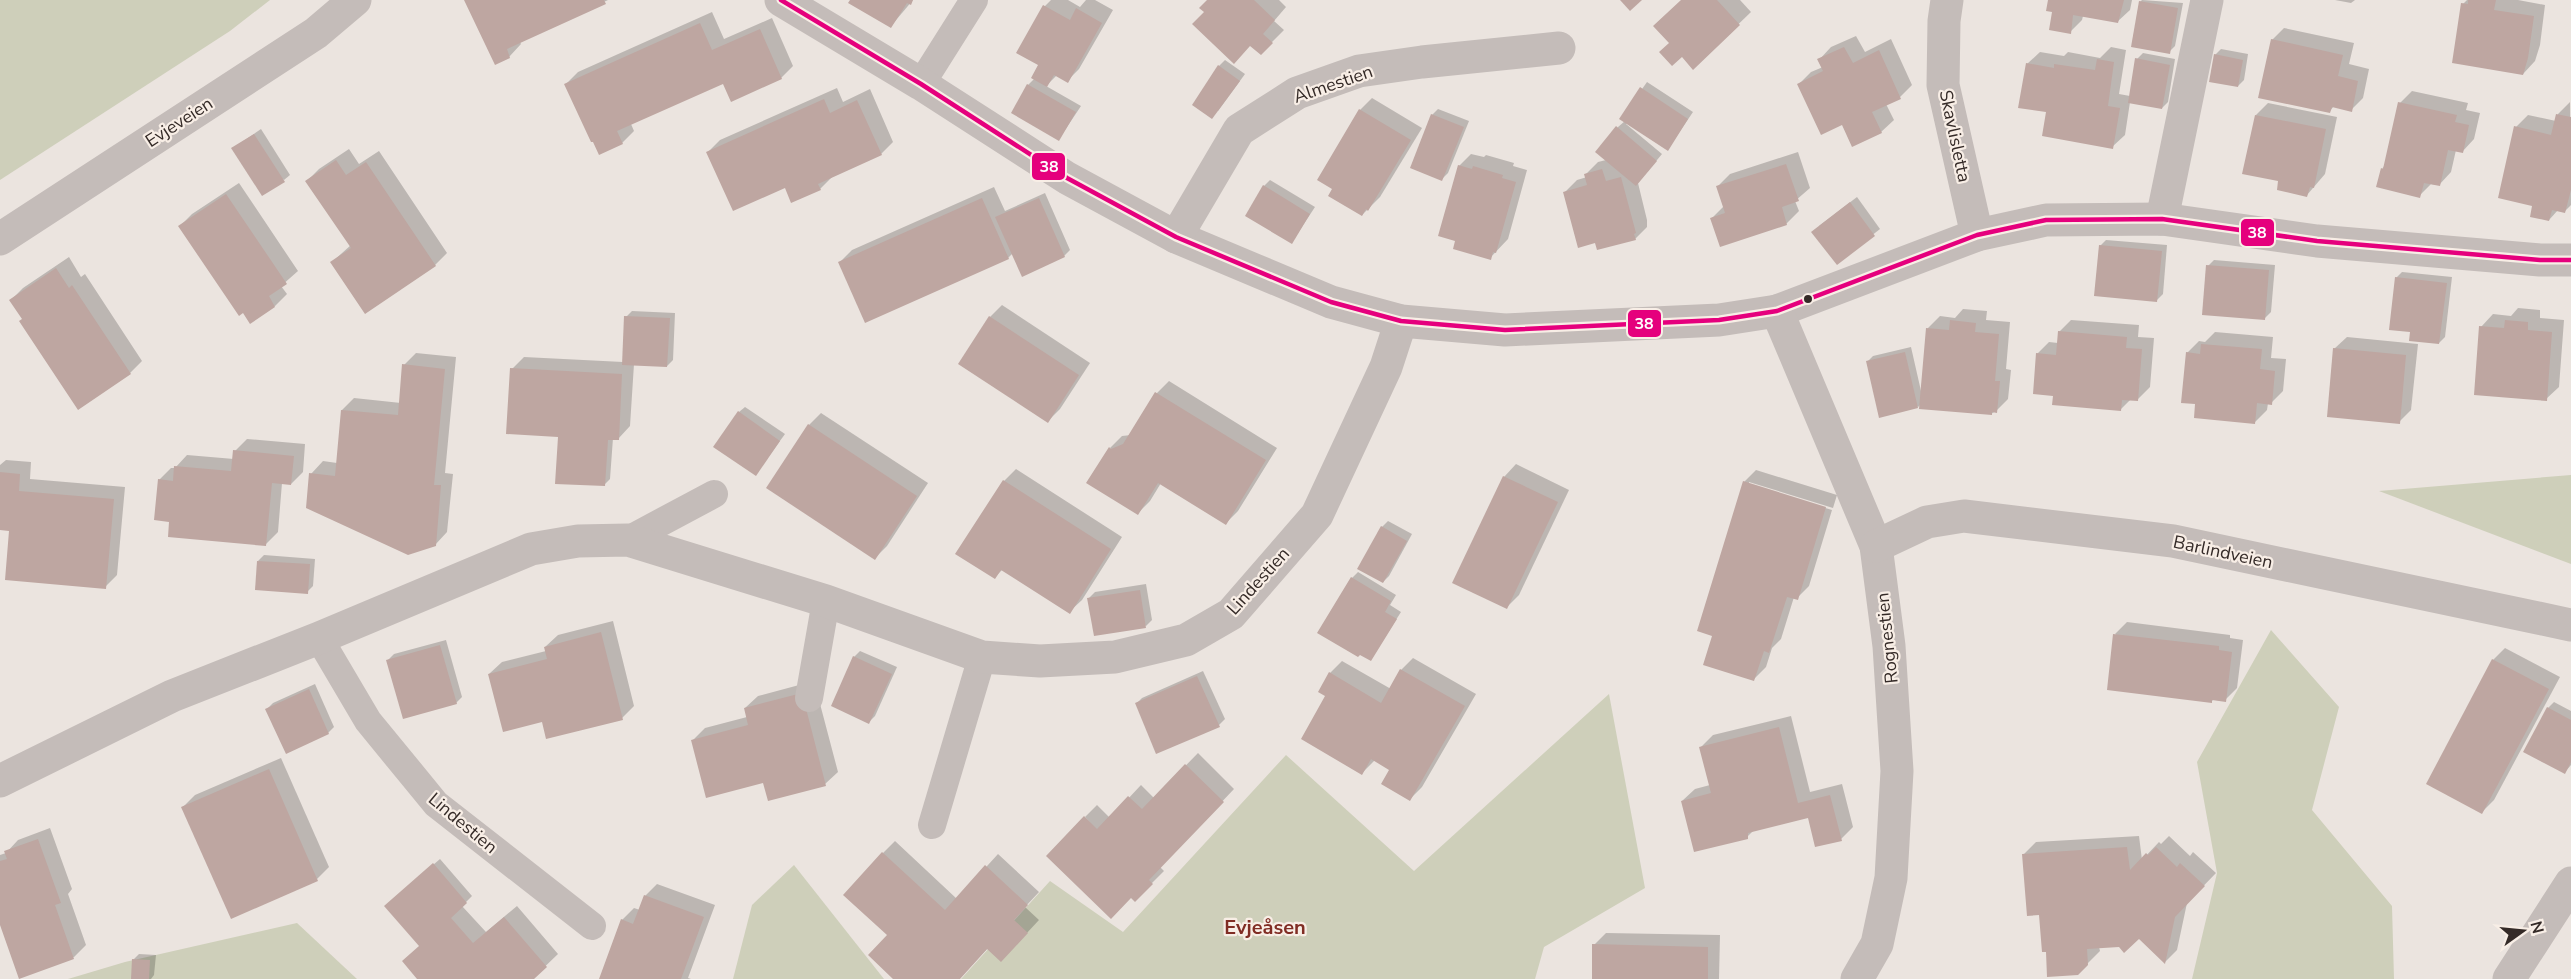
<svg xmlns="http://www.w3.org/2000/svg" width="2571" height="979" viewBox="0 0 2571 979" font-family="'Nunito Sans',sans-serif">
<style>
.green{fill:#cecfba}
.shadow{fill:#0003}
.building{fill:#bea6a1}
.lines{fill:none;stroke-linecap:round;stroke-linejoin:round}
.lane{stroke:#c4bcb9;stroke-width:28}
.street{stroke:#c4bcb9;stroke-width:33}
.bus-1-casing{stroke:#f8eee6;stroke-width:9}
.bus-1{stroke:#e5007d;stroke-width:4.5}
.bus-dot{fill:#342a27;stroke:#f8eee6;stroke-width:2}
.labels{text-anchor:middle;stroke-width:4.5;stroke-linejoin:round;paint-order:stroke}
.street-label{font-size:18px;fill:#342a27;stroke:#f8eee6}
.neighbourhood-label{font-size:20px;font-weight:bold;fill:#802d24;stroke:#f8eee6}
.line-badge{stroke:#f8eee6;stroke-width:2}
.badge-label{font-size:16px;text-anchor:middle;font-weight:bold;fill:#fff}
</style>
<rect width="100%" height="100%" fill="#ebe4df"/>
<g class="green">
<path d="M0,0H270L230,31L0,180Z"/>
<path d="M2571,475V564L2379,491Z"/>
<path d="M2271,630L2339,707L2312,810L2392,906L2394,979H2192L2217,873L2197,762Z"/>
<path d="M1609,694L1645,888L1544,947L1535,979H961L1050,881L1123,932L1286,755L1414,871Z"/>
<path d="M794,865L884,979H733L752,905Z"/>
<path d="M297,923L357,979H68L125,962Z"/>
</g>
<g class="shadow">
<path d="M466,0H608L520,42L521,44L509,57Z"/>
<path d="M851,0H913L891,26Z"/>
<path d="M1051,0H1068L1080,7L1086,0H1095L1113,10L1079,69L1067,81L1057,75L1046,86L1081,106L1059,139L1028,85L1035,78L1040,65L1045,6Z"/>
<path d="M1209,0H1279L1286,7L1274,21L1284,30L1261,53L1206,12Z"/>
<path d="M1682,0H1740L1751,12L1693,68L1671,43Z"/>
<path d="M2049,0H2132L2130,10L2117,22L2083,16L2082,20L2070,32Z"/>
<path d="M2142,0L2183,3L2175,46L2169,52L2140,2Z"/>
<path d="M2335,0H2355L2351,3Z"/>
<path d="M2467,0H2518L2545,5L2540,45L2535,61L2523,74L2463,4Z"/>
<path d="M712,12L724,39L772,18L793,66L781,78L723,82L631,124L634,131L622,143L594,140L566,84L578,72Z"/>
<path d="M2284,28L2354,43L2349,64L2369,69L2363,98L2351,110L2334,106L2329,112L2272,40Z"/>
<path d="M1856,36L1865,52L1891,39L1912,85L1900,97L1886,104L1894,120L1881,132L1852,145L1842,123L1799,84L1811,72L1823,67L1819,60L1831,47Z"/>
<path d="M2111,47L2126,50L2119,94L2130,96L2137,59L2143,53L2175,59L2168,102L2162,108L2130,102L2125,135L2112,147L2048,111L2027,64L2040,52L2064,56L2068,52L2100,58Z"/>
<path d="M2221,49L2248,54L2244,80L2238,86L2215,55Z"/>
<path d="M1225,60L1245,74L1218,111L1219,66Z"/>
<path d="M1647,82L1693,112L1668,149L1628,122L1626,124L1662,154L1638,183L1647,220V227L1635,239L1565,192L1577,180L1587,177L1586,174L1598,162L1606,160L1618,127L1625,121L1621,119Z"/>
<path d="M837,88L843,102L870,89L893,142L881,154L833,176L820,189L786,186L708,152L720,140Z"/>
<path d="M2412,91L2468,103L2466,110L2480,113L2474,139L2462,152L2456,150L2451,172L2439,185L2431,184L2419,196L2382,169L2385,165L2400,103Z"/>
<path d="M1372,98L1422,128L1380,197L1362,215L1360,110Z"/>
<path d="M2570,102L2571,205L2564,212L2558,210L2549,220L2534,205L2516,127L2528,115L2556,121L2558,114Z"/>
<path d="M2268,103L2337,117L2325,174L2307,195L2280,180L2256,115Z"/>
<path d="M1438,109L1469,121L1448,173L1442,179L1432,115Z"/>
<path d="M261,129L290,175L284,180L233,148Z"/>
<path d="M349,149L359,164L379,151L447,253L435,265L332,262L351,245L307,181L319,169Z"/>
<path d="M1798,152L1810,188L1795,201L1799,211L1786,224L1712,218L1724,206L1718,186L1730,174Z"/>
<path d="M1471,154L1484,157L1486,155L1514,163L1513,166L1527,170L1508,239L1490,258L1459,166Z"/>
<path d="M1270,180L1315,207L1292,242L1264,186Z"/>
<path d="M239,183L298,271L281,286L287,294L275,306L251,322L180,226L192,214Z"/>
<path d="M994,187L1005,211L1045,193L1070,250L1064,256L1013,253L1008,258L840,262L852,250Z"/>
<path d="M1857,197L1880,229L1837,263L1819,226Z"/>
<path d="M2106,240L2167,245L2163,294L2157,300L2100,246Z"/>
<path d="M69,257L81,277L85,274L142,361L130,373L24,319L11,300L23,288Z"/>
<path d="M2214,260L2275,265L2271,312L2265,318L2208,266Z"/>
<path d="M2402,272L2452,277L2445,337L2439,343L2411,331L2396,278Z"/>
<path d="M1002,305L1090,363L1060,409L1048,421L990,317Z"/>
<path d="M2518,308L2540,310V318L2564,320L2559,387L2546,399L2481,327L2493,314L2511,316Z"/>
<path d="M1963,309L1987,311L1986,320L2010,322L2006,369L2011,370L2008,399L1996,411L1991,414L1921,404L1918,407L1867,362L1873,356L1911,347L1921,391L1928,328L1940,316L1955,318Z"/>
<path d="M632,311L675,313L673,360L667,366L634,364L630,426L618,439L613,438L610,479L604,485L559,437L512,369L524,357L623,362L626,317Z"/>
<path d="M2071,320L2139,325L2138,337L2154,338L2150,387L2137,400L2131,399L2120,410L2054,394L2037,354L2049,342L2058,343L2059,332Z"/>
<path d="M2215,332L2273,337L2271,358L2286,359L2283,391L2271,403H2268L2267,410L2255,422L2197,403L2187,353L2199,341L2205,342Z"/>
<path d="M2347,337L2418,344L2411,410L2399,422L2334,349Z"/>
<path d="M416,353L456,357L445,473L453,474L447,532L435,545L311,474L323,461L337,463L342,410L354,398L401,403L404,365Z"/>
<path d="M1169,381L1277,448L1238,511L1226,523L1161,483L1150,501L1138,513L1110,448L1122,436L1131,435L1157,393Z"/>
<path d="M745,407L785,434L756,474L739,412Z"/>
<path d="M821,413L928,483L887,546L875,558L809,425Z"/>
<path d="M247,439L305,444L303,472L291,484L282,483L278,532L266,544L171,520L159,480L171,468H175L187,455L234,459L235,451Z"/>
<path d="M6,460L31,462L30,479L125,487L117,575L105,587L11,529H0V465Z"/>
<path d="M1516,464L1569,490L1519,595L1507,607L1504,477Z"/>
<path d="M1016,469L1122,537L1082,600L1069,612L1003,569L995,577L1004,481Z"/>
<path d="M1756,470L1837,495L1833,508L1749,482V485L1832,510L1809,586L1797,598L1794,597L1781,639L1772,648L1766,667L1754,679L1714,635L1744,482Z"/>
<path d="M1388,521L1412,534L1389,576L1383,582L1382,527Z"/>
<path d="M264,555L315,559L313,586L307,592L258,561Z"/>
<path d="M1358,572L1396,595L1390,605L1401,612L1371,659L1320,632L1352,578Z"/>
<path d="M1146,584L1152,620L1146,626L1089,598L1095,592Z"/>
<path d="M613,621L634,706L622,718L543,720L489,674L502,662L546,651L545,647L558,635Z"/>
<path d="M2127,622L2230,635V638L2243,640L2237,688L2225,700L2214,699L2212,701L2115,634Z"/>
<path d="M446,640L462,697L456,703L388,660L394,654Z"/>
<path d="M2505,648L2560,677L2494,800L2482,812L2493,660Z"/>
<path d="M860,651L897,667L875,716L869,722L854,657Z"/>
<path d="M1413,658L1476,694L1422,787L1410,799L1391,769L1375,760L1362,773L1327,696L1330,673L1342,661L1391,689L1401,670Z"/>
<path d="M1203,671L1225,719L1219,725L1136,704L1142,698Z"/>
<path d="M814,681L838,772L825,784L764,781L693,740L705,728L747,717L745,708L758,696Z"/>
<path d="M315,684L334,727L328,733L267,709L273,703Z"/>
<path d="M2554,702L2571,711V765L2565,772L2548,708Z"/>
<path d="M1791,716L1810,792L1842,784L1853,827L1841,839L1809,816L1755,829L1747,837L1682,801L1695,789L1710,785L1701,747L1713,735Z"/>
<path d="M1198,753L1234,789L1160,867L1164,871L1147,888L1085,817L1097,805L1110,818L1141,785L1154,798Z"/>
<path d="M281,758L329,867L317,879L183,807L195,795Z"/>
<path d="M50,828L72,889L68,894L86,945L74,957L20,977L0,923V855L6,853L18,840Z"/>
<path d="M2139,836L2142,860L2159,842L2161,844L2169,836L2190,856L2193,852L2216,873L2187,903L2177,950L2165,962L2139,937L2119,945L2099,947L2100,951L2078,973L2047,950L2041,914L2024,854L2036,842Z"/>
<path d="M895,841L957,899L998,854L1039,892L1025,907L1039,920L1013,948H988L959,979H895L889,934L883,853Z"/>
<path d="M440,859L472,896L462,906L486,932L517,906L558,954L532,979H419L421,945L392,900Z"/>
<path d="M657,884L715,905L688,978L691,979H600L622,920L634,908L640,910L645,896Z"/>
<path d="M1606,933L1720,935L1719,979H1593L1594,945Z"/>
<path d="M139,954L156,955L154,975L151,979H132L133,960Z"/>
</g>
<g class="building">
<path d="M464,0H604L606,4L507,49L510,58L495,65Z"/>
<path d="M850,0H913L911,5L907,3L891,28L848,3Z"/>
<path d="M1207,0H1254L1275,20L1263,34L1273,43L1261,55L1250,46L1234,64L1192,24L1204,12L1199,8Z"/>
<path d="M1620,0H1642L1630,11Z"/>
<path d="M1681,0H1717L1740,25L1693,70L1682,57L1672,66L1659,52L1669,43L1653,26Z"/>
<path d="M2048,0H2124L2118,23L2073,15L2071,34L2049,30L2052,12L2046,11Z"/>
<path d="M2468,0H2496L2494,10L2534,16L2528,58L2523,75L2452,63L2461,3L2468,4Z"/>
<path d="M2139,1L2178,8L2170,54L2131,47Z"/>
<path d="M1043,5L1070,20L1076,8L1102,23L1068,83L1054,75L1047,87L1031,78L1038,65L1016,53Z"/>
<path d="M700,23L712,50L760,29L782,79L731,102L723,84L617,131L623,144L599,155L593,142H591L564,84Z"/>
<path d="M2271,39L2343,55L2338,76L2358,81L2352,112L2332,107L2330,113L2258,98Z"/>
<path d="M1844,47L1853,63L1879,50L1901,99L1872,112L1882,133L1852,147L1842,125L1821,135L1797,84L1823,71L1817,59Z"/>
<path d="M2214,54L2243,60L2238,87L2209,82Z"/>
<path d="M2135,58L2170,65L2162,109L2128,103Z"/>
<path d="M2097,59L2114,62L2108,106L2120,108L2113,149L2042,136L2046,112L2018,108L2026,63L2054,68V64L2095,70Z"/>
<path d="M1218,65L1240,81L1212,119L1192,105Z"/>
<path d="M1027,84L1076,112L1059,141L1011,113Z"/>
<path d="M1640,87L1688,119L1668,151L1619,119Z"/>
<path d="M824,99L830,113L857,100L882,155L818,184L821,190L791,203L785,188L733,211L706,152Z"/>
<path d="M2398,102L2457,115L2455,122L2469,125L2463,153L2448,150L2440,186L2424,183L2420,198L2376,187L2381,168L2383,169Z"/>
<path d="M1359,109L1411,140L1368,211L1366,209L1362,216L1328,196L1332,189L1317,180Z"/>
<path d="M1431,114L1464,127L1442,181L1410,168Z"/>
<path d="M2556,114L2571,117V190L2565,213L2552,210L2549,221L2530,217L2532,206L2498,198L2514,126L2551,135Z"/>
<path d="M2255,115L2326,129L2314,188L2310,187L2307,197L2277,190L2278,181L2242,174Z"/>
<path d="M1616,126L1657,161L1636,186L1595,152Z"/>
<path d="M254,134L285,182L262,196L231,148Z"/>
<path d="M336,160L346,175L366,162L436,266L365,314L330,262L351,248L305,181Z"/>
<path d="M1786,164L1799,201L1782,207L1787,225L1720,247L1710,218L1725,213L1716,186Z"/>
<path d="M1458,165L1472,169L1473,166L1503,175L1502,178L1516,182L1496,253L1493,252L1491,260L1453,249L1455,241L1438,236Z"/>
<path d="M1602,169L1606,181L1621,177L1636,233L1634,234L1636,240L1597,250L1595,243L1578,248L1563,192L1587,185L1584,174Z"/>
<path d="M1263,185L1310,214L1292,244L1245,216Z"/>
<path d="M226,194L287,284L269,296L275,307L250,324L243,313L239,316L178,226Z"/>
<path d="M982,198L1009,259L865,323L838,262Z"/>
<path d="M1039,198L1065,257L1022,277L995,217Z"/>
<path d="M1850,202L1875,236L1837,265L1811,232Z"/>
<path d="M2099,245L2162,251L2157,302L2094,296Z"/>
<path d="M2206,265L2269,270L2265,320L2202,315Z"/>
<path d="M56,268L69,288L72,285L131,374L78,410L19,321L22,319L9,300Z"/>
<path d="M2395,277L2447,283L2439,344L2409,341L2410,332L2389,330Z"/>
<path d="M624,316L670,318L667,367L622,365Z"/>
<path d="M989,316L1079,375L1048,423L958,364Z"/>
<path d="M1950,320L1976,323L1975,332L1999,334L1995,381H2000L1997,413L1992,412V415L1919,409L1926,328L1949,330Z"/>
<path d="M2505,320L2528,322V330L2552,332L2547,401L2474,395L2479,326L2504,328Z"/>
<path d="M2058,331L2127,337L2126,348L2142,349L2138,401L2122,400L2121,411L2052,405L2053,396L2033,394L2036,353L2056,355Z"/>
<path d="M2201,344L2262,349L2260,369L2275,371L2272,405L2257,403L2255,424L2194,418L2195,404L2181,403L2186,352L2200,354Z"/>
<path d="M2333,348L2406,355L2400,424L2327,417Z"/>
<path d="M1905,352L1918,408L1879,418L1866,361Z"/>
<path d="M402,364L445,369L434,485H441L436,546L408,555L306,508L309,473L335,476L341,410L398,415Z"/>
<path d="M510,368L622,374L619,440H608L605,486L555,484L558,437L506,434Z"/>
<path d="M1155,392L1266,460L1226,525L1158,483L1138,515L1086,483L1109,447L1111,449L1123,444Z"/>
<path d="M738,411L780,441L756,476L713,447Z"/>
<path d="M808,424L917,496L875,560L766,488Z"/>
<path d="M233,450L294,456L291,485L272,483L266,546L168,537L169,522L154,520L158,479L173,481L174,466L231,471Z"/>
<path d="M0,472L20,474L19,491L114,499L106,589L5,580L9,531L0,530Z"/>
<path d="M1503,476L1558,502L1507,609L1452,583Z"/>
<path d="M1003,480L1111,549L1070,614L1001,570L995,579L955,554Z"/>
<path d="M1743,481L1826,507L1798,600L1787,597L1769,653L1764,651L1754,681L1703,665L1712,636L1697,631Z"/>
<path d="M1381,526L1407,541L1383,583L1357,569Z"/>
<path d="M257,561L310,564L308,594L255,590Z"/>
<path d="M1351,577L1391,601L1385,612L1397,619L1371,661L1360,655L1358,657L1317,633Z"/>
<path d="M1140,590L1146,628L1094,636L1087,598Z"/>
<path d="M601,632L623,720L546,739L542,722L503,732L488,674L547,659L544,647Z"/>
<path d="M2113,634L2219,646V650L2232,652L2226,702L2212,700V703L2107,690Z"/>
<path d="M440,645L457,704L403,719L386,660Z"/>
<path d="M853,656L892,674L869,724L831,706Z"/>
<path d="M2492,659L2549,689L2482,814L2426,784Z"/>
<path d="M1400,669L1465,706L1410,801L1381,784L1389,770L1371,759L1362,775L1301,739L1325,696L1318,692L1329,672L1381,703Z"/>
<path d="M1197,676L1220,727L1156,754L1135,703Z"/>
<path d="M309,689L329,734L286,754L265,709Z"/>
<path d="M802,693L826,786L768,801L763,783L706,798L691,740L748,725L744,708Z"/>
<path d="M2547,707L2571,720V762L2565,774L2523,752Z"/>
<path d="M1779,727L1798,803L1830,795L1842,841L1815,847L1808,818L1748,833V839L1694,852L1681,801L1711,793L1699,747Z"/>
<path d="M1185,764L1224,802L1149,880L1153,884L1135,902L1131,898L1111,919L1046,856L1084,816L1097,829L1128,796L1142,809Z"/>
<path d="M269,769L318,881L231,919L181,807Z"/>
<path d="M38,839L61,903L55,905L74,959L19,979L0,925V861L7,859L4,851Z"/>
<path d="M2127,847L2130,870L2146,853L2148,855L2156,847L2177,867L2180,863L2205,886L2175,917L2165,964L2139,939L2124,953L2119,947L2087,949L2088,965L2078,975L2047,977L2046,952H2042L2039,915L2027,916L2022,854Z"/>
<path d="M882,852L945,910L985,865L1028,905L1014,920L1028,933L1001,962L987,949L960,979H893L868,955L887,935L843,895Z"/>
<path d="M433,863L467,903L451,918L473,943L504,917L547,967L534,979H417L402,961L419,946L384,906Z"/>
<path d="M644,895L704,917L681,979H599L621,919L633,924Z"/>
<path d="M1592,944L1708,947V979H1592Z"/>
<path d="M132,959L150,960L149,979H131Z"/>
</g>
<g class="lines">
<g class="lane">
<path d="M921,84L974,0"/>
<path d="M628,540L714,494"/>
<path d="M319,638L368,721L436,804L592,926"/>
<path d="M809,698L826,601"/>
<path d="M932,825L982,657"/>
</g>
<g class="street">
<path d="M781,0L921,84L1067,178L1176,237L1331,302L1401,321L1505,330L1719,320L1777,311L1977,235L2046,220L2162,219L2317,241L2540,260H2571"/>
<path d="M1947,0L1944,21L1943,85L1977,235"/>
<path d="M2162,219L2207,0"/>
<path d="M1176,237L1239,130L1297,93L1359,71L1422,62L1559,48"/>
<path d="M0,239L316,33L355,0"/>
<path d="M1777,311L1876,546L1889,646L1897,771L1891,878L1877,944L1857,979"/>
<path d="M1876,546L1927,522L1964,516L2173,541L2571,625"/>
<path d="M0,781L172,696L319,638L531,549L578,541L628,540L826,601L982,657L1040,661L1115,657L1186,640L1231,614L1317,515L1386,367L1401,321"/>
<path d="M2509,979L2571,883"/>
</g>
<g class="bus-1-casing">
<path id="bus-1" d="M781,0L921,84L1067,178L1176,237L1331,302L1401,321L1505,330L1719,320L1777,311L1977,235L2046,220L2162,219L2317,241L2540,260H2571"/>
</g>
<use href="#bus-1" class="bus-1"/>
</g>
<circle class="bus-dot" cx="1808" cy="299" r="5"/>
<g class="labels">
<g class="street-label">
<text transform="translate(1333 84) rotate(-19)" y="6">Almestien</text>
<text transform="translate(179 122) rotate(-33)" y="6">Evjeveien</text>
<text transform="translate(1955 136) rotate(78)" y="6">Skavlisletta</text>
<text transform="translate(2223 552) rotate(12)" y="6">Barlindveien</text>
<text transform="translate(1258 581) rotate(-48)" y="6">Lindestien</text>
<text transform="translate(1887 638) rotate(-96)" y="6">Rognestien</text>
<text transform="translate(463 823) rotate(40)" y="6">Lindestien</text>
</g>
<g class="neighbourhood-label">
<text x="1265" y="934">Evjeåsen</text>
</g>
</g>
<g class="line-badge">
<rect x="1031" y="152" width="35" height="29" rx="6" fill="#e5007d"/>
<rect x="2240" y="218" width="35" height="29" rx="6" fill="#e5007d"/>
<rect x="1627" y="309" width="35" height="29" rx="6" fill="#e5007d"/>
</g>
<g class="badge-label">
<text x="1049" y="172">38</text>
<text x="2257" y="238">38</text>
<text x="1644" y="329">38</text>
</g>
<g transform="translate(2523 931) rotate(75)" stroke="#f8eee6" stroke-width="4.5" paint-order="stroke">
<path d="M0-4.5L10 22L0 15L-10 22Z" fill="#342a27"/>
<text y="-9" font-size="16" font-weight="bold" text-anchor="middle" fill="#342a27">N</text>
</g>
</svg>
